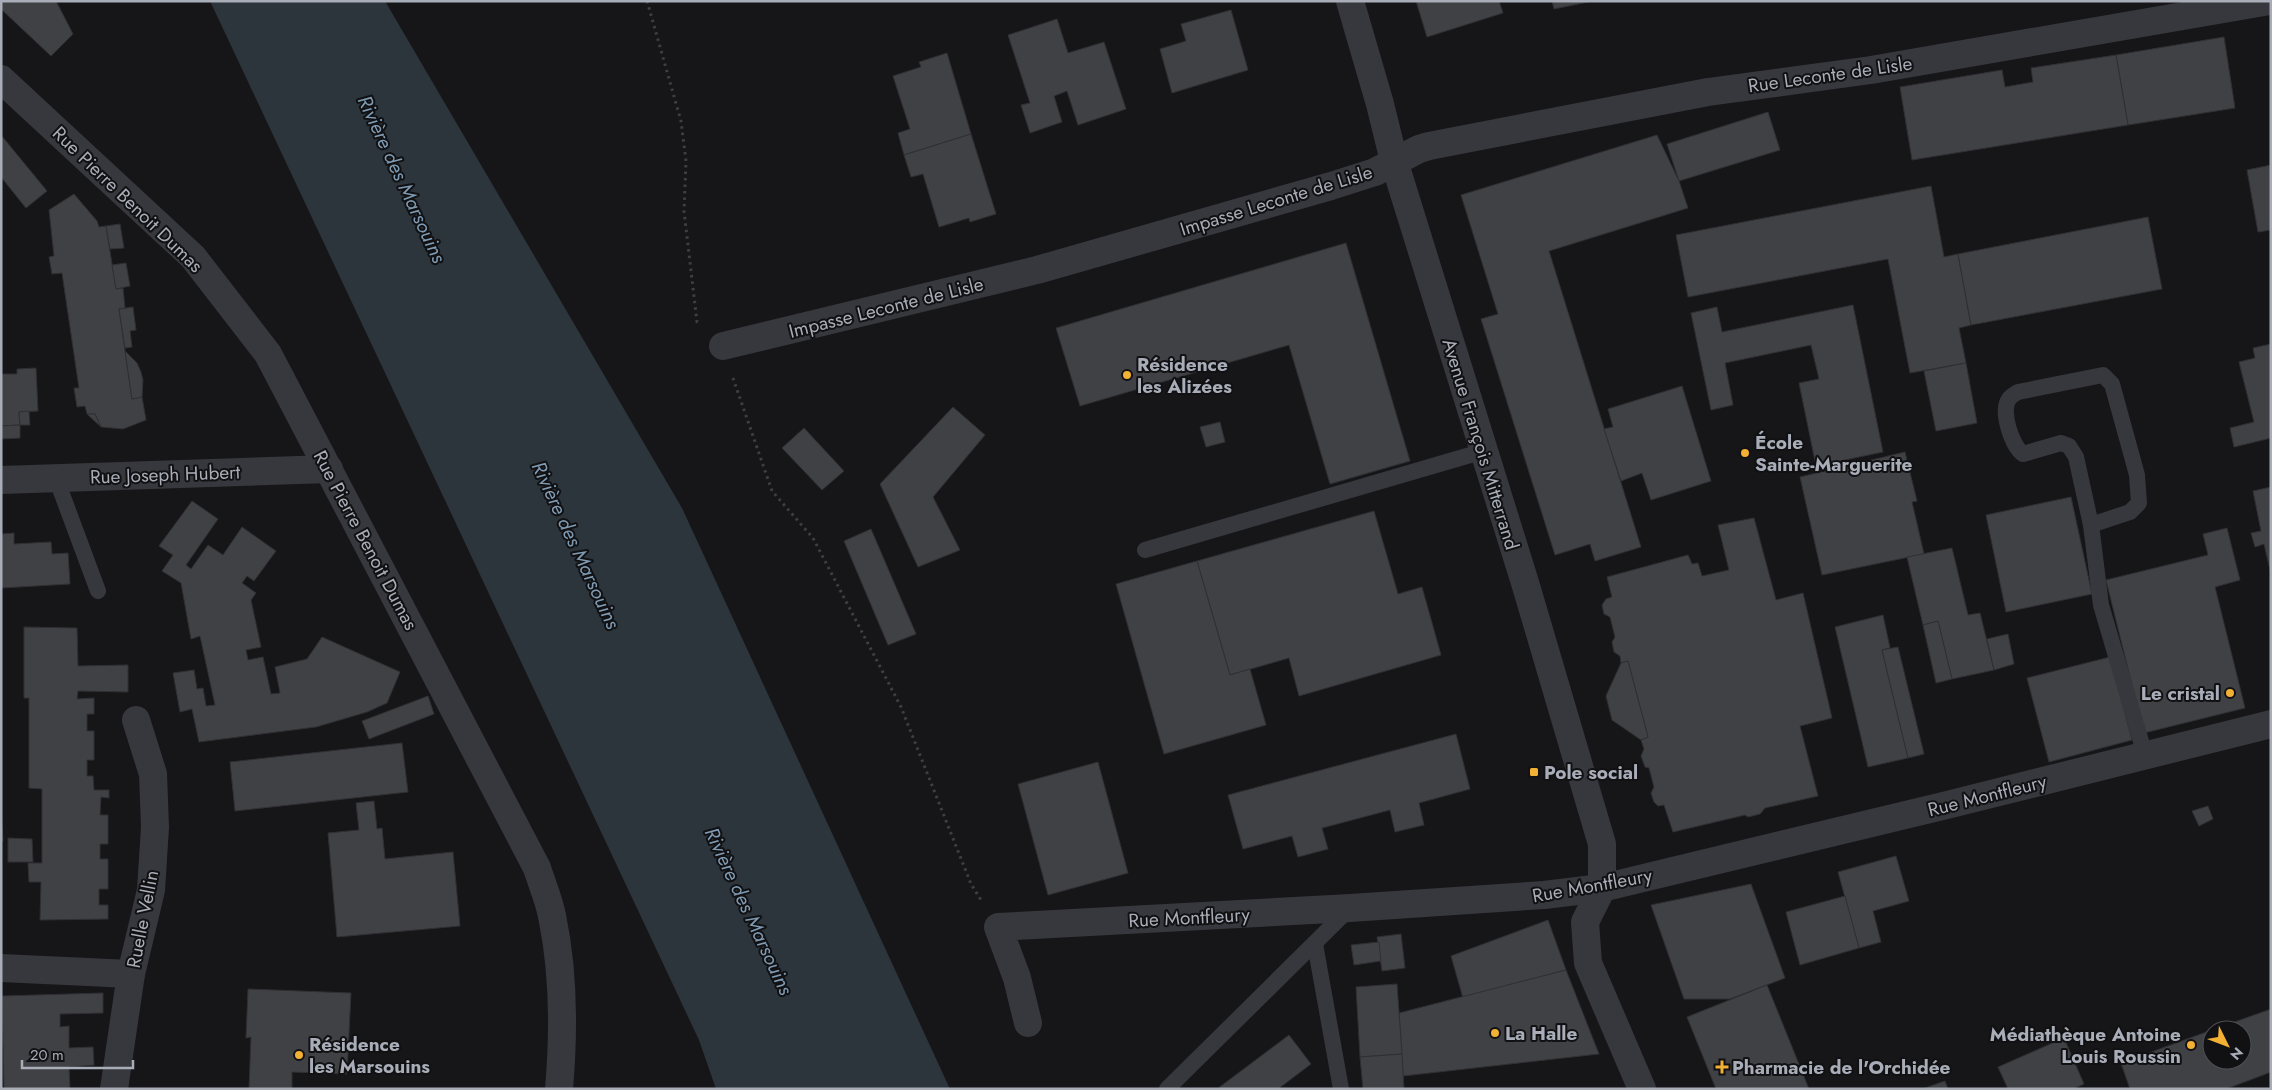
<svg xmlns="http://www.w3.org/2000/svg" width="2272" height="1090" viewBox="0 0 2272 1090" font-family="Jost,sans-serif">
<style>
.water{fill:#2c353c}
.building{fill:#404145;stroke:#303034}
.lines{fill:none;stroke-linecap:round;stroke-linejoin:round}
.path{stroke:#3d3f44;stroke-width:3;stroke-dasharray:2.5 4;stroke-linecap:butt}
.service{stroke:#37383d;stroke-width:16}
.minor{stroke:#37383d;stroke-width:28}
.poi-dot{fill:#f2b134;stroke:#111113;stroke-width:2}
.labels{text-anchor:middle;stroke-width:4;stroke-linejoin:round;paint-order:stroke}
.street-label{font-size:19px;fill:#a8adb8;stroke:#111113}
.poi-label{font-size:19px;font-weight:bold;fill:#a8adb8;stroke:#111113;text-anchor:start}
.water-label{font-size:20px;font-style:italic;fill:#7f9bb3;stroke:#111113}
</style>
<rect width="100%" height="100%" fill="#161618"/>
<path class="water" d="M210,1H385L682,508L950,1089H716L699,1040Z"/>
<g class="building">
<path d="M1,1H56L73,34L51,56L1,9Z"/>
<path d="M1416,1H1499L1503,13L1427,37Z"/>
<path d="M1552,1H1593L1554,9Z"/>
<path d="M1231,10L1248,70L1172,93L1160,49L1186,41L1181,24Z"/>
<path d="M1057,19L1068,53L1104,42L1126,109L1078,125L1067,91L1054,96L1062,122L1030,133L1021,105L1030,103L1008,35Z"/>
<path d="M2224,37L2235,108L2128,125L2116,55Z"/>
<path d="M947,53L971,134L904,155L898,133L910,129L893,76L921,67L919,62Z"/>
<path d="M2116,55L2128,125L1912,160L1900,87L2002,70L2005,87L2033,82L2031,68Z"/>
<path d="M1768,112L1780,150L1679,181L1667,144Z"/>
<path d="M971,134L996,214L970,222L969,218L939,227L923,174L911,177L904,155Z"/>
<path d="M1,135L47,191L26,208L1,177Z"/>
<path d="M1657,135L1679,181L1688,208L1549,251L1641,547L1595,561L1590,544L1555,555L1481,319L1498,314L1461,195Z"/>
<path d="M2271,165V230L2258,232L2247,170Z"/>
<path d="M1931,186L1944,257L1958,254L1971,325L1959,328L1966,363L1910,373L1888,259L1688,297L1676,235Z"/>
<path d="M74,194L97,221L99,227L106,226L116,289L123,288L125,308L119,309L132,399L142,397L146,420L123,429L101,427L95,414H87L85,406L77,407L74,388H79L62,273L52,274L49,257L54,256L49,210Z"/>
<path d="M2148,217L2162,289L1971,325L1958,254Z"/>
<path d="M120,224L124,248L110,249L106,226Z"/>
<path d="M1346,243L1410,461L1330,484L1289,345L1080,406L1056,328Z"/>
<path d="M126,263L130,286L116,289L112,265Z"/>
<path d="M1853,305L1883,452L1816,466L1799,383L1819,379L1811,345L1725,363L1733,405L1711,410L1691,313L1717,307L1722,332Z"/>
<path d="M133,307L136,330L130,331L132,347L125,348L119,309Z"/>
<path d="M2271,344V438L2234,447L2230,428L2254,422L2239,362L2255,358L2253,348Z"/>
<path d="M125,351L137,363L141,372L143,380L142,397L132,399Z"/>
<path d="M1966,363L1977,423L1936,431L1924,371Z"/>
<path d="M36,368L38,411L19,412L20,425L1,426V374H17V369Z"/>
<path d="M1682,386L1711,481L1651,500L1642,473L1621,481L1604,429L1613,427L1608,409Z"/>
<path d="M953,407L985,435L933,497L960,550L918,567L880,484Z"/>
<path d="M29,411L30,425H20L19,412Z"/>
<path d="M87,414H95L101,427Z"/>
<path d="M1220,422L1225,442L1206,447L1200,427Z"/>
<path d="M20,425V438L1,439V426Z"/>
<path d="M804,428L844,471L822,490L782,448Z"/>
<path d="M1905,452L1917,501L1912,502L1924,554L1822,575L1800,477Z"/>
<path d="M2271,487V574L2264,544L2255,547L2251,533L2261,531L2253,491Z"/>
<path d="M2071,497L2092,594L2006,612L1986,515Z"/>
<path d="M192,501L218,519L186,565L191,569L208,545L223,555L242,527L276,551L254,581L247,576L242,583L256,593L251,600L261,647L246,650L248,660L263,657L271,694L280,693L275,667L307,659L322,637L400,672L387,703L367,712L316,727L199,742L192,709L180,712L173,673L194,670L197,689L203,688L206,706L215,705L200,636L191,639L181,583L162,571L173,555L159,546Z"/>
<path d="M1374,511L1398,594L1422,587L1441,655L1299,696L1289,658L1230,675L1197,561Z"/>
<path d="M1754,518L1776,600L1803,593L1832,718L1800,726L1818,796L1765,808L1760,814L1748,817L1745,815L1673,832L1664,805L1658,806L1654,802L1651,793L1654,787L1649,768L1645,767L1641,756L1644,749L1641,740L1648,737L1628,661L1621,663L1620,656L1614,652L1612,642L1615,637L1610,617L1604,614L1602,605L1606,599L1612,597L1607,577L1688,555L1692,564L1698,563L1702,576L1729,570L1718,525Z"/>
<path d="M2227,528L2240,580L2215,587L2245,708L2144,733L2106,580L2208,555L2203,534Z"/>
<path d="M871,529L916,634L888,645L844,541Z"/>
<path d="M14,533V544L51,542L52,554L68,553L70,584L1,588V534Z"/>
<path d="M1952,548L1968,615L1980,613L1994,670L1952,679L1938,621L1923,625L1907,557Z"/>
<path d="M1197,561L1230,675L1250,669L1266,725L1164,754L1116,584Z"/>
<path d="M1883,615L1890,648L1882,650L1908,758L1868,767L1835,627Z"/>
<path d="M1938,621L1952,679L1936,683L1923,625Z"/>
<path d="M24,627L77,628L78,666L128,665V692L78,691L77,699L94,698V714H87V731H94V760H87V776H93L94,790H109V798L101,797L100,815H108V844H100V859H108V889H99V905H108V919L40,920L41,882H29L28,863H42V789L29,788V698H24Z"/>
<path d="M2008,634L2014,664L1994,670L1987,639Z"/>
<path d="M1898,647L1924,754L1908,758L1882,650Z"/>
<path d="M2110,657L2132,740L2049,762L2027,678Z"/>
<path d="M1628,661L1648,737L1641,740L1612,720L1606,696L1621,663Z"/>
<path d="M428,696L434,714L369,739L362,721Z"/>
<path d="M1456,734L1470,789L1419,803L1424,825L1395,832L1390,810L1322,828L1328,849L1298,857L1292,836L1243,849L1228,795Z"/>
<path d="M402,743L408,792L235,811L230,762Z"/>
<path d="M1098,762L1128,873L1048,895L1018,784Z"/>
<path d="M374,801L377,829L382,828L385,859L453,852L460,926L337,937L328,833L359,830L356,803Z"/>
<path d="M2208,806L2213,819L2199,826L2192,811Z"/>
<path d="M1,808L3,841H1Z"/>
<path d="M8,838L32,839L33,862H8Z"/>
<path d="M1896,856L1909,901L1873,911L1881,942L1859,948L1838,872Z"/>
<path d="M1751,884L1785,978L1730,999H1684L1651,905Z"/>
<path d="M1845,896L1859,948L1800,965L1786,912Z"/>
<path d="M1548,920L1566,970L1463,998L1451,956Z"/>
<path d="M1401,934L1405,968L1382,971L1377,937Z"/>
<path d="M1379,942L1381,961L1354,965L1351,945Z"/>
<path d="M1566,970L1599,1054L1403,1076L1399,1013Z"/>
<path d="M1397,984L1402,1054L1360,1057L1356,987Z"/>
<path d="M1767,985L1809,1089H1716L1687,1017Z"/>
<path d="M248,989L351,993L347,1074L292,1072V1089H249L251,1037L246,1038Z"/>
<path d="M103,993V1013L60,1014V1027L69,1026V1048L93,1047L94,1065L69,1067L70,1089H4L2,996Z"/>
<path d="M2271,1009V1072L2226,1089H2130L2121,1063L2212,1030V1060H2242V1030H2212Z"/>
<path d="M1289,1035L1311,1064L1278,1089H1217Z"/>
<path d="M2064,1038L2084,1084L2073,1089H2008L1998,1067Z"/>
<path d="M1402,1054L1404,1089H1363L1360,1057Z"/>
<path d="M1945,1081L1948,1089H1922Z"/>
</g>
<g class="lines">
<g class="path">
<path d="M647,1L681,121L686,161L684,211L697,322L699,324"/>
<path d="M733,378L772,491L813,538L901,707L971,884L981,900"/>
</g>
<g class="service">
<path d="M56,478L98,591"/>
<path d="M2091,525L2130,512L2139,503L2137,475L2112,384L2103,375L2018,392C2015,394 2011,396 2009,399C2000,411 2012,446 2023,454L2061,443L2069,446L2076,457L2091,525L2101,605L2145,755"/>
<path d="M1145,550L1484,451"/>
<path d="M1315,944L1341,1089"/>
<path d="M1167,1089L1350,908"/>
</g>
<g class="minor">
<path d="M1350,1L1380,104L1394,161L1526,586L1602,844V888L1585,922L1588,963L1642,1089"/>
<path d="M1,79L193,257L268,354L537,868C542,884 549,900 552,916C564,973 564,1031 559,1089"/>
<path d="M723,346L1037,270L1331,186L1375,172L1419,149L1429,146L1708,92L1871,70L2270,1"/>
<path d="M1,480L329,469"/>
<path d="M1,968L131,974"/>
<path d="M1028,1023L1017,978L998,927L1350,908L1544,895L1602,888L1947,805L2271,724"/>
<path d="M114,1089L131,974L151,890L155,827L153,774L136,720"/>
</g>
</g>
<g class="poi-dot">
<circle cx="1127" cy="375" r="5"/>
<circle cx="1745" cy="453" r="5"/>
<circle cx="2230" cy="693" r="5"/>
<rect x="1529" y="767" width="10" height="10" rx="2.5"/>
<circle cx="1495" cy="1033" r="5"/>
<circle cx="2191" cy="1045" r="5"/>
<circle cx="299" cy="1055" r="5"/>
<path d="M1719.5 1059.5h5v5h5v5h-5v5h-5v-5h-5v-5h5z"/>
</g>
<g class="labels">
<g class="street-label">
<text transform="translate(1830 74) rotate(-8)" y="7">Rue Leconte de Lisle</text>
<text transform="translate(128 199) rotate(44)" y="7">Rue Pierre Benoit Dumas</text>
<text transform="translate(1276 200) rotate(-17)" y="7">Impasse Leconte de Lisle</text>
<text transform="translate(886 307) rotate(-14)" y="7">Impasse Leconte de Lisle</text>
<text transform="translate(1481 444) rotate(73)" y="7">Avenue François Mitterrand</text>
<text transform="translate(165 474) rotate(-2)" y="7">Rue Joseph Hubert</text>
<text transform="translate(366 540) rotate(62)" y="7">Rue Pierre Benoit Dumas</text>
<text transform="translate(1987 795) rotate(-14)" y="7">Rue Montfleury</text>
<text transform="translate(1592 885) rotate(-10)" y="7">Rue Montfleury</text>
<text transform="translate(1189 917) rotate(-3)" y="7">Rue Montfleury</text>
<text transform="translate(142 919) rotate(-79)" y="7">Ruelle Vellin</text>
</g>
<g class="poi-label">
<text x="1137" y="371">Résidence<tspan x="1137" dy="22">les Alizées</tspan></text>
<text x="1755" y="449">École<tspan x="1755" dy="22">Sainte-Marguerite</tspan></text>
<text x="2220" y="700" text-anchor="end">Le cristal</text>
<text x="1544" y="779">Pole social</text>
<text x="1505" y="1040">La Halle</text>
<text x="2181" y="1041" text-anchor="end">Médiathèque Antoine<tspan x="2181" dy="22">Louis Roussin</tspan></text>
<text x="309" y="1051">Résidence<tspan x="309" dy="22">les Marsouins</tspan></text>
<text x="1732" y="1074">Pharmacie de l'Orchidée</text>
</g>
<g class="water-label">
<text transform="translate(402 179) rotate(65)" y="7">Rivière des Marsouins</text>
<text transform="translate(576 545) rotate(65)" y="7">Rivière des Marsouins</text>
<text transform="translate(749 911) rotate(65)" y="7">Rivière des Marsouins</text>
</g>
</g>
<rect width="2272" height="1090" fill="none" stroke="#a8adb8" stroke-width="5"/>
<g transform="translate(2227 1045) rotate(132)"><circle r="24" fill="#111113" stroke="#4d4f55"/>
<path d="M0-4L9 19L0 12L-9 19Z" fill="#f2b134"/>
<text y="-8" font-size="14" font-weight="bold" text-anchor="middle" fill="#a8adb8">N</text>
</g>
<path d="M22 1060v8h111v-8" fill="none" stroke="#a8adb8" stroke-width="2.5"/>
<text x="30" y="1060" font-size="15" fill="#a8adb8" stroke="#111113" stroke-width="4" paint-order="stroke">20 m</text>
</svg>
